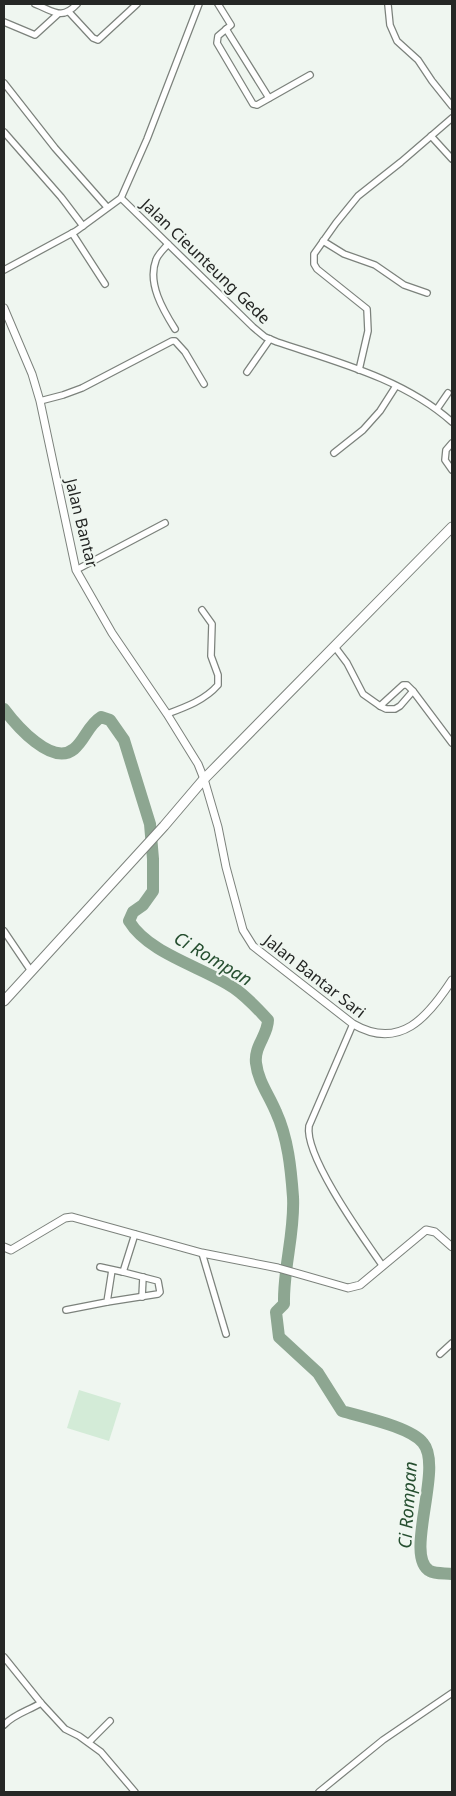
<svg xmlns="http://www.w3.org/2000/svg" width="456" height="1796" viewBox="0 0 456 1796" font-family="'Noto Sans',sans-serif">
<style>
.garden{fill:#d3ebd7}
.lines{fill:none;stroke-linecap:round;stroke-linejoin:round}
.river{stroke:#8da691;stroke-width:12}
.minor-casing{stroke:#7c827c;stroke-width:8}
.tertiary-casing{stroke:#7c827c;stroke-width:9}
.primary-casing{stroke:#7c827c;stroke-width:11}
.minor{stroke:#fff;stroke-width:5.5}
.tertiary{stroke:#fff;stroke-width:7}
.primary{stroke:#fff;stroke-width:9}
.labels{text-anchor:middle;stroke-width:4.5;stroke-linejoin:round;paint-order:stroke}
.street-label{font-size:16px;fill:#252725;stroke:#eff6f0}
.water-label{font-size:18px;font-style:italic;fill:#264f30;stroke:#eff6f0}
</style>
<rect width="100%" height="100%" fill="#eff6f0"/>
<path class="garden" d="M79,1390L121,1403L109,1441L67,1428Z"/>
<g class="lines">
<path class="river" d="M4,709C16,725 52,767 74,749C85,740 88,725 101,717L110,720L124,740L150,824L153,859V891L143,905L133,912L129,921C149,954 203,967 234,988C247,997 258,1009 268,1020C268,1035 254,1046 256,1063C258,1081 269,1095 276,1112C288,1138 291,1169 293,1197C295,1233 283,1268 284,1304L276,1312L279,1337L318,1373L342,1411C362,1417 411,1427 423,1443C444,1467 403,1557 430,1571C435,1574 446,1573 452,1574"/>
<g class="minor-casing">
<g id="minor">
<path d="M35,4C54,11 61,21 77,4"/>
<path d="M218,4L231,25L218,36L217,43L253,104L257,105L310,75"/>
<path d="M388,5L390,25L397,41L418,60L432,81L452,106"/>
<path d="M69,12L93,38L98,40L137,4"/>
<path d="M4,22L35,35L58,14"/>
<path d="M226,29L269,98"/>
<path d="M4,83L55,148L107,207"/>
<path d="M4,132L61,197L83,226"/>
<path d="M431,136L452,159"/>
<path d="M121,198L253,327L265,337L277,342C337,362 404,379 452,422"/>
<path d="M72,233L105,284"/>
<path d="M323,241L344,254L375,265L404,285L427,293"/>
<path d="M168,244C164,249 158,254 156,260C147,283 163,310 175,329"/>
<path d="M4,270L76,231L121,198L147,139L199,4"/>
<path d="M359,370L368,331L367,309L317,269L314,264V254L336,223L358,196L401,162L452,118"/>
<path d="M247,372L270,339"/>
<path d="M40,401L63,395L82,388L172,341H175L185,352L204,384"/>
<path d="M437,409L448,393"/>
<path d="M452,443L446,450L445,460L452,470"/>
<path d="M334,453L363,430L380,411L396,386"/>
<path d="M76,570L165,523"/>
<path d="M335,647L347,663L363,694L380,706L386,709H395L400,706L413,691L452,743"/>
<path d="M380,706L403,685H407L413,691"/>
<path d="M167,714C186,707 205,700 218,685V675L211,656L212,624L202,610"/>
<path d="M4,931L31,971"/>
<path d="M353,1024L309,1126C304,1156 364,1239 382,1265"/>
<path d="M202,1253L226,1334"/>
<path d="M100,1267L123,1272L135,1234"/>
<path d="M142,1297L143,1277"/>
<path d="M107,1302L158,1294L160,1292L158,1281L123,1272"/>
<path d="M66,1310L107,1302L112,1270"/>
<path d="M440,1354L452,1343"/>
<path d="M4,1657L41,1703L65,1729L79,1736L101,1752L135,1792"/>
<path d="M4,1725C14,1714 28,1711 41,1703"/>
<path d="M89,1742L110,1721"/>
<path d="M319,1792L383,1740L452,1693"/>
</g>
</g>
<g class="tertiary-casing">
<g id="tertiary">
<path d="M4,308L32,374L40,401L76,570L112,633L167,714L198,764L204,779L218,827L226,867L243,930L253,946L353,1024C400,1051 428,1017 452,980"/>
<path d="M4,1247L11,1250L65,1218L72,1217L202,1253L278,1268L348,1288L360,1285L426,1230L435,1232L452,1247"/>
</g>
</g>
<g class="primary-casing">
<path id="primary" d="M4,1001L164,826L204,779L452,527"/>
</g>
<use href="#minor" class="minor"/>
<use href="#tertiary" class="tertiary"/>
<use href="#primary" class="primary"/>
</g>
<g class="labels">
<g class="street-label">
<text transform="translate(206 261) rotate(44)" y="6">Jalan Cieunteung Gede</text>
<text transform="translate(82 523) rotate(76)" y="6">Jalan Bantar</text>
<text transform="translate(315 976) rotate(38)" y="6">Jalan Bantar Sari</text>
</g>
<g class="water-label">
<text transform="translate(213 959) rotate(31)" y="6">Ci Rompan</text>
<text transform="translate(408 1505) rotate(-86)" y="6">Ci Rompan</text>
</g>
</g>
<rect width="456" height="1796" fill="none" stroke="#252725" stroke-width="10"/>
</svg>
